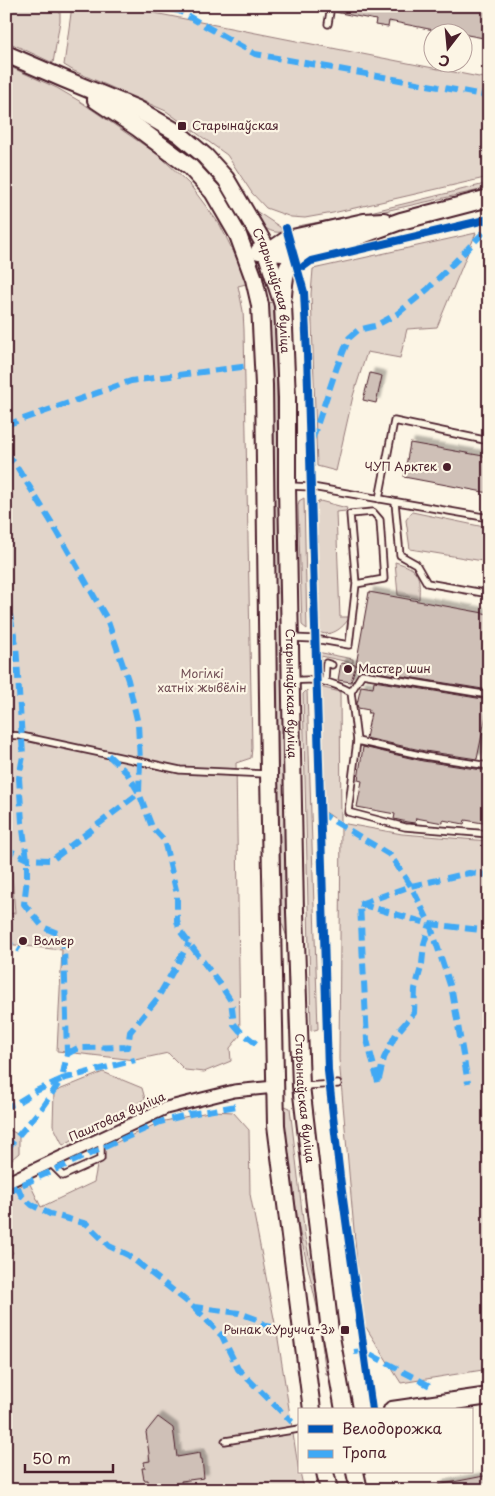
<svg xmlns="http://www.w3.org/2000/svg" width="495" height="1496" viewBox="0 0 495 1496" font-family="'Playpen Sans',sans-serif">
<style>
.green{fill:#e2d5ca;stroke:#967a7a}
.building{fill:#cfc0b7;stroke:#4a1f2b;filter:url(#shadow)}
.lines{fill:none;stroke-linecap:round;stroke-linejoin:round}
.lane-casing{stroke:#4a1f2b;stroke-width:9}
.street-casing{stroke:#4a1f2b;stroke-width:15}
.secondary-casing{stroke:#4a1f2b;stroke-width:20}
.lane{stroke:#fcf5e5;stroke-width:5.5}
.street{stroke:#fcf5e5;stroke-width:11}
.secondary{stroke:#fcf5e5;stroke-width:16}
.quiet{stroke:#3fa9f5;stroke-width:6;stroke-dasharray:12 6;stroke-linecap:butt}
.cycleway-casing{stroke:#fcf5e5;stroke-width:11}
.cycleway{stroke:#0057b8;stroke-width:8}
.poi-dot{fill:#4a1f2b;stroke:#fcf5e5;stroke-width:2}
.labels{text-anchor:middle;stroke-width:4.5;stroke-linejoin:round;paint-order:stroke}
.poi-label{font-size:12px;fill:#4a1f2b;stroke:#fcf5e5;text-anchor:start}
.street-label{font-size:12px;fill:#4a1f2b;stroke:#fcf5e5}
.park-label{font-size:12px;fill:#704c53;stroke:#fcf5e5}
</style>
<defs>
<filter id="shadow"><feDropShadow dx="4.5" dy="-4.5" stdDeviation="1" flood-color="#0004"/></filter>
</defs>
<rect width="100%" height="100%" fill="#fcf5e5"/>
<filter id="ink" filterUnits="userSpaceOnUse"><feTurbulence type="fractalNoise" baseFrequency=".02" numOctaves="2"/><feDisplacementMap in="SourceGraphic" scale="10" xChannelSelector="R" yChannelSelector="G"/><feConvolveMatrix kernelMatrix="1 2 1 2 8 2 1 2 1" color-interpolation-filters="sRGB"/></filter>
<g filter="url(#ink)">
<g class="green">
<path d="M6,6H60V21L53,63L6,41Z"/>
<path d="M72,6H119L489,79V177L333,213L305,218L291,217L266,208L252,193L227,155L166,111L74,71L64,65Z"/>
<path d="M6,65L57,88L81,102L160,156L190,185L220,225L240,265L246,284L238,286L243,311L244,330L252,748L251,758L236,763L240,1036L230,1048L231,1061L204,1072L185,1070L168,1053L135,1060L57,1051L62,950L6,944V914L15,913L6,798Z"/>
<path d="M133,112C163,130 195,151 216,180C229,197 239,217 251,235L249,237L214,181L153,133Z"/>
<path d="M489,183V188L299,230L298,226L362,214Z"/>
<path d="M256,211L280,227L282,232C269,234 258,224 252,213Z"/>
<path d="M476,233L437,327L407,329L400,358L367,352L353,396L336,471L317,466L311,294L313,269Z"/>
<path d="M273,302L276,342L279,546L294,1031H289L287,937L281,921L271,342L268,303Z"/>
<path d="M304,498L307,629L302,625L298,506L299,501Z"/>
<path d="M320,501L347,508L346,511L336,512L340,617H350C343,628 330,639 317,631L315,507L317,503Z"/>
<path d="M412,512L489,528V562L410,549L406,520Z"/>
<path d="M395,562C420,569 420,575 419,599L398,595Z"/>
<path d="M317,652L353,659V663L321,656V675L317,673Z"/>
<path d="M320,687L340,692L341,823L402,834L489,841V1369L401,1383L362,1321L339,1059L341,823L324,811Z"/>
<path d="M307,690L318,1029L311,1031L303,694Z"/>
<path d="M103,1072L142,1088L145,1099L63,1145L53,1125L54,1092Z"/>
<path d="M285,1106L290,1108L305,1237L320,1307L329,1374H326L317,1307L299,1229L281,1107Z"/>
<path d="M213,1111L233,1112L249,1130L250,1194L278,1339L299,1472H300L304,1490H6V1257L13,1253L6,1240V1192L29,1182L41,1207L94,1182L100,1150L160,1122Z"/>
<path d="M6,1128L19,1135V1153L6,1164Z"/>
</g>
<g class="building">
<path d="M336,6H489V39L462,34V32H439V31L389,21L388,27L375,25L376,20L335,12Z"/>
<path d="M370,373L382,376L376,403L363,400Z"/>
<path d="M410,443L489,457V493L404,477Z"/>
<path d="M369,592L489,614V690L376,672L377,669L356,665L351,682L338,680L341,663L356,665Z"/>
<path d="M374,681L489,700L477,759L425,751L366,738L371,713H368L369,710L358,708L357,704L361,686L373,688Z"/>
<path d="M363,747L423,761L489,771V824L465,820L464,824L443,820V823L416,818L415,823L407,822L394,819L395,814L357,807L362,781L358,780Z"/>
<path d="M158,1417L173,1428L177,1457L200,1453L201,1459H202L204,1478L181,1481L182,1490H154V1486L149,1487L148,1480H144L142,1468H145L144,1462L150,1461L146,1432Z"/>
<path d="M489,1475V1490H439L438,1485Z"/>
</g>
<g class="lines">
<g class="lane-casing">
<g id="lane">
<path d="M328,24L331,6"/>
<path d="M289,486L312,487L489,518"/>
<path d="M379,499L394,421L489,441"/>
<path d="M395,502L400,555L416,564L427,583L489,594"/>
<path d="M292,638L315,639L349,645L356,584L350,514L373,512L380,520L384,579L356,584"/>
<path d="M293,681C316,678 330,681 351,692"/>
<path d="M325,682L326,663L332,665"/>
<path d="M489,695L362,674L351,692L357,741L348,812L405,827L489,834"/>
<path d="M6,735L21,736L180,770L266,774"/>
<path d="M357,741L424,756L489,766"/>
<path d="M303,1086L338,1084"/>
<path d="M50,1163L63,1176L101,1159V1139"/>
<path d="M225,1441L299,1429"/>
</g>
</g>
<g class="street-casing">
<path id="street" d="M6,1183L166,1108L234,1091L275,1087"/>
</g>
<g class="secondary-casing">
<g id="secondary">
<path id="s1" d="M6,54L64,79L137,109L178,133L205,156L226,179L263,242L283,305L287,398V486L295,912L301,1086L330,1331L344,1410"/>
<path d="M96,100L138,128L190,167L213,192L238,235L254,279L260,305L264,385L269,774L276,1125L312,1410"/>
<path d="M259,251L282,253L312,249L348,240L401,221L489,198"/>
<path d="M267,253L288,239L364,222L384,221"/>
<path d="M283,296C285,272 284,262 308,251"/>
<path d="M392,1410L489,1396"/>
<path d="M325,1472L329,1490"/>
<path d="M355,1472L359,1490"/>
</g>
</g>
<use href="#lane" class="lane"/>
<use href="#street" class="street"/>
<use href="#secondary" class="secondary"/>
<g class="quiet">
<path d="M154,6L179,11L255,54L489,96"/>
<path d="M6,425L131,381L249,366"/>
<path d="M312,440L337,367L349,338L358,330L375,326L397,314L428,289L489,227"/>
<path d="M6,453L16,465L58,533L107,619L128,680L138,724L140,761L139,793L52,860L27,859L10,851H6"/>
<path d="M6,597L16,644L23,756L19,778L22,822L27,859V879L24,904L43,927L57,933L64,944L67,1054L62,1079L36,1091L15,1104L6,1106"/>
<path d="M108,755L127,773L139,793L152,827L164,840L177,894V921L180,931L220,984L231,1001L234,1024L240,1031L258,1045"/>
<path d="M319,812L390,855L411,886L430,924L452,991L468,1083"/>
<path d="M360,904L430,924L489,931"/>
<path d="M6,936L10,944L20,950"/>
<path d="M67,1054L78,1048L128,1047L130,1032L157,999L189,943"/>
<path d="M379,1079L384,1058L396,1034L414,1013L415,989L422,964L424,944L430,924"/>
<path d="M378,1082L367,1040L360,904L411,886L469,873L489,875"/>
<path d="M6,1150L40,1110L62,1079L135,1060"/>
<path d="M18,1187L21,1195L32,1205L50,1214L87,1224L109,1246L128,1255L194,1307L239,1313L256,1319L267,1326L282,1329"/>
<path d="M6,1192L160,1122L190,1114L237,1106"/>
<path d="M194,1307L222,1336L238,1369L292,1422"/>
<path d="M354,1352L364,1351L434,1388"/>
</g>
<g class="cycleway-casing">
<g id="cycleway">
<path d="M286,228L304,292L307,354L328,1071L340,1177L372,1410"/>
<path d="M304,266L311,261L489,219"/>
</g>
</g>
<use href="#cycleway" class="cycleway"/>
</g>
</g>
<g class="poi-dot">
<rect x="177" y="121" width="10" height="10" rx="2.5"/>
<circle cx="447" cy="467" r="5"/>
<circle cx="348" cy="669" r="5"/>
<circle cx="23" cy="941" r="5"/>
<rect x="340" y="1325" width="10" height="10" rx="2.5"/>
</g>
<g class="labels">
<g class="poi-label">
<text x="192" y="130">Старынаўская</text>
<text x="437" y="471" text-anchor="end">ЧУП Арктек</text>
<text x="358" y="673">Мастер шин</text>
<text x="33" y="945">Вольер</text>
<text x="335" y="1334" text-anchor="end">Рынак «Уручча-3»</text>
</g>
<g class="street-label">
<text dy="4" stroke="none"><textPath href="#s1" startOffset="379">Старынаўская вуліца</textPath></text>
<text dy="4" stroke="none"><textPath href="#s1" startOffset="784">Старынаўская вуліца</textPath></text>
<text dy="4" stroke="none"><textPath href="#s1" startOffset="1189">Старынаўская вуліца</textPath></text>
<text transform="translate(117 1117) rotate(-24)" y="4">Паштовая вуліца</text>
</g>
<g class="park-label">
<text x="202" y="678">Могілкі<tspan x="202" dy="14">хатніх жывёлін</tspan></text>
</g>
</g>
<rect width="495" height="1496" fill="none" stroke="#fcf5e5" stroke-width="25"/>
<rect x="12" y="12" width="470" height="1471" fill="none" stroke="#4a1f2b" stroke-width="2" filter="url(#ink)"/>
<rect x="298" y="1408" width="175" height="65" fill="#fcf5e5" stroke="#b59f9b"/>
<rect x="308" y="1425" width="25" height="8" fill="#0057b8" stroke="#b59f9b"/>
<text x="342" y="1434" font-size="15" fill="#4a1f2b">Велодорожка</text>
<rect x="308" y="1450" width="25" height="8" fill="#3fa9f5" stroke="#b59f9b"/>
<text x="342" y="1458" font-size="15" fill="#4a1f2b">Тропа</text>
<g transform="translate(448 48) rotate(196)"><circle r="24" fill="#fcf5e5" stroke="#b59f9b"/>
<path d="M0-4L9 19L0 12L-9 19Z" fill="#4a1f2b"/>
<text y="-8" font-size="14" font-weight="bold" text-anchor="middle" fill="#4a1f2b">С</text>
</g>
<path d="M25 1464v8h88v-8" fill="none" stroke="#4a1f2b" stroke-width="2.5"/>
<text x="32" y="1464" font-size="15" fill="#4a1f2b" stroke="#fcf5e5" stroke-width="4" paint-order="stroke">50 m</text>
</svg>
